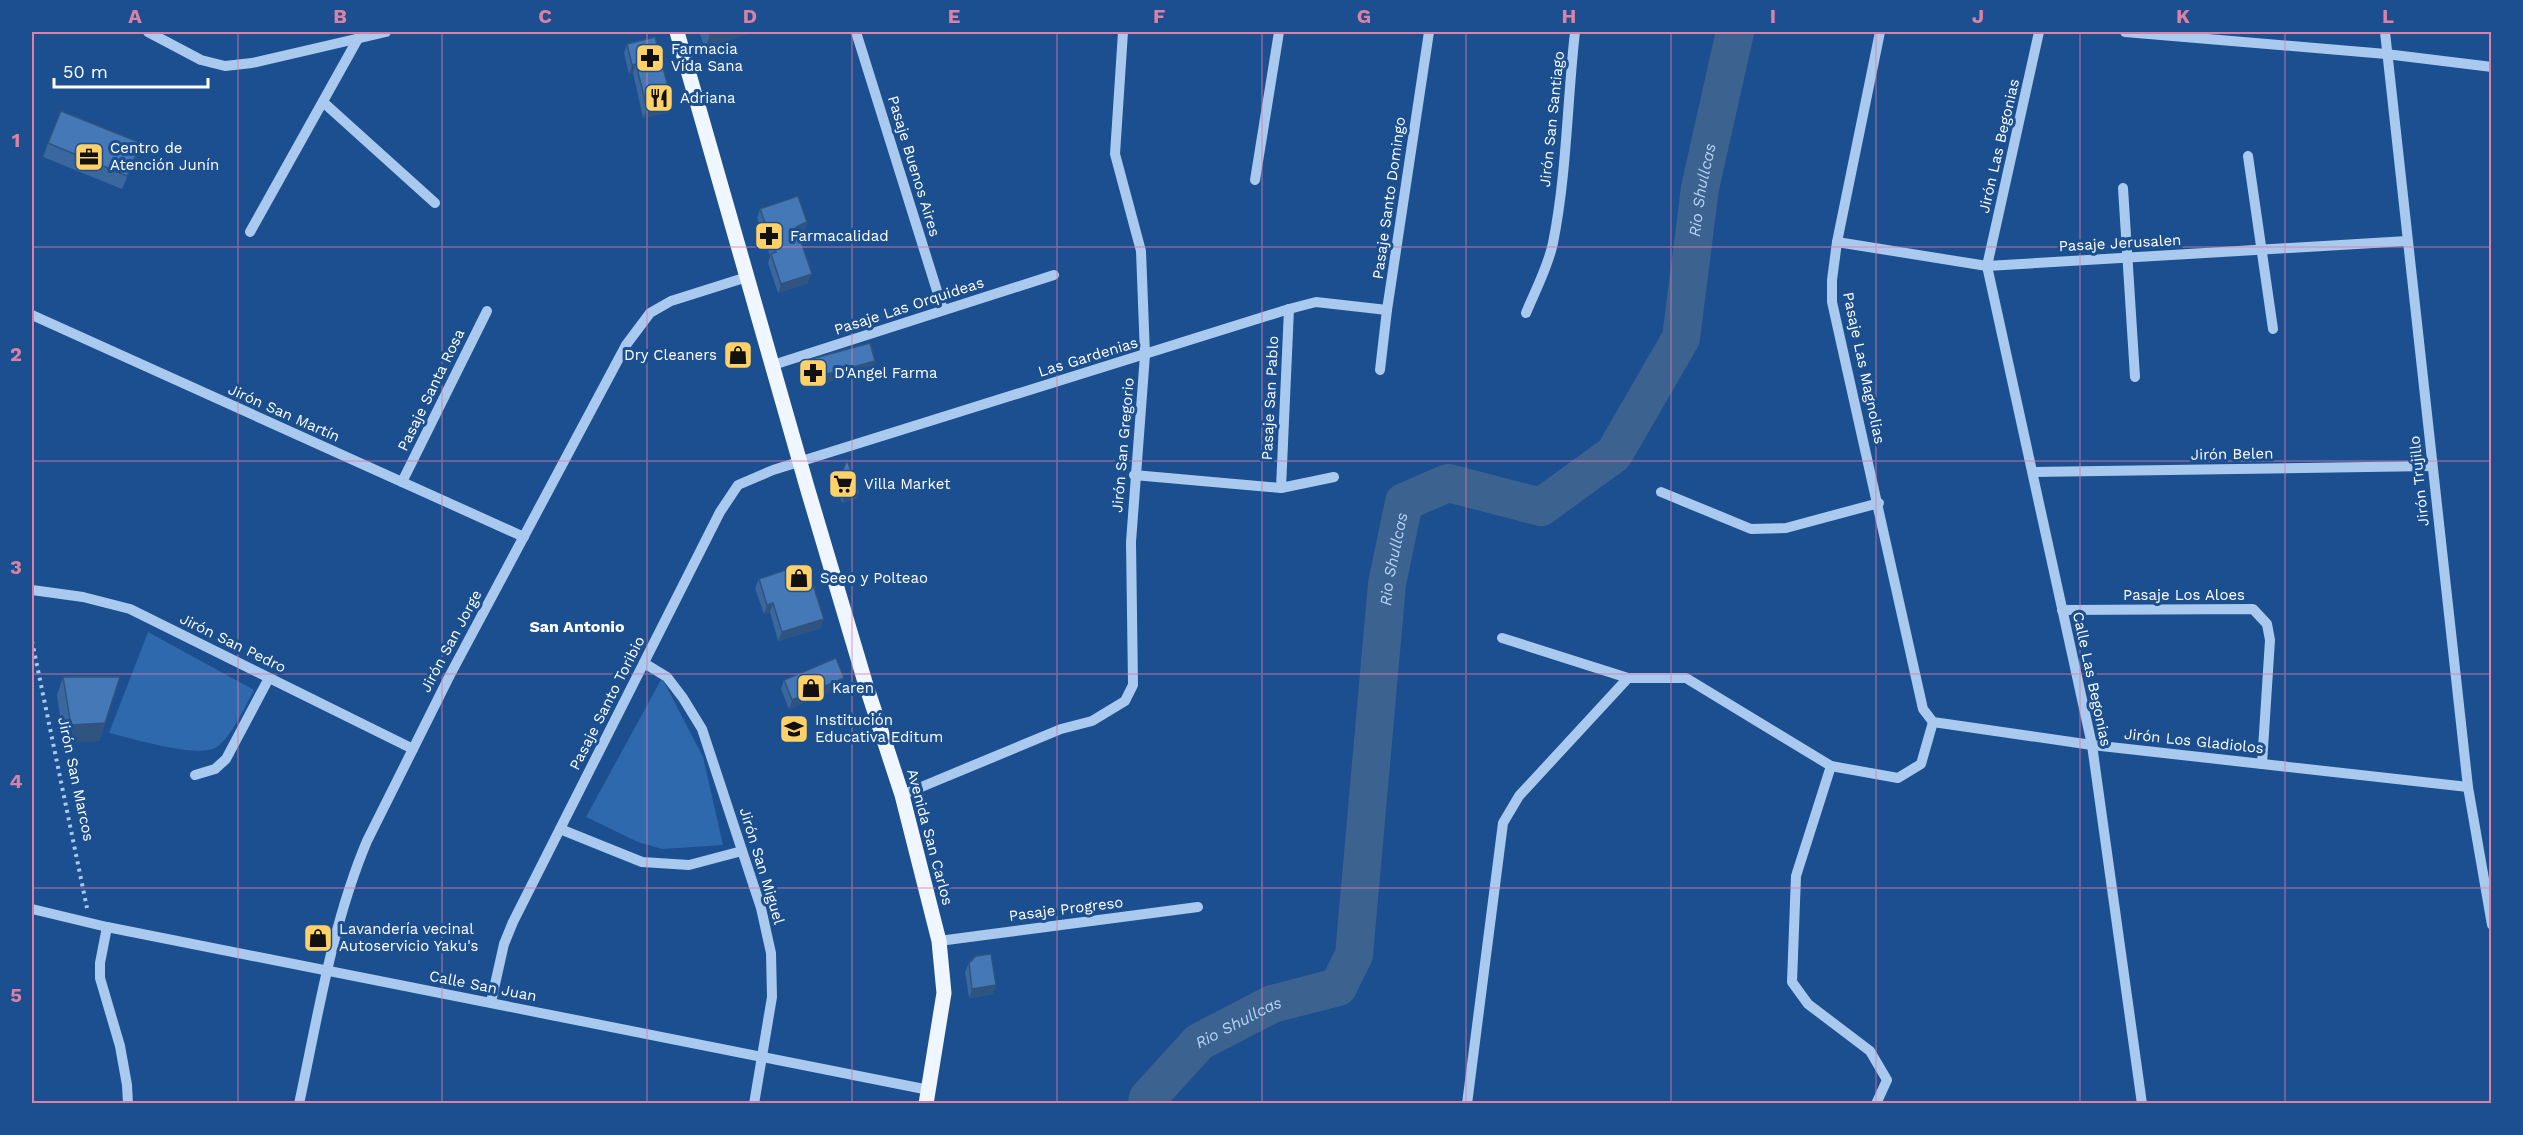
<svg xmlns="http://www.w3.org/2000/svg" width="2523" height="1135" viewBox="0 0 2523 1135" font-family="'Work Sans',sans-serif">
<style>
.green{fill:#2e69ad}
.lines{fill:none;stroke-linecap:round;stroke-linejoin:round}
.river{stroke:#3c6290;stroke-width:38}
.path{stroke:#a9c9ee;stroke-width:4;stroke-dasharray:3 4.5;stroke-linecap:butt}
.minor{stroke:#a9c9ee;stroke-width:10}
.major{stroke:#f0f6ff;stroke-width:15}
.wall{fill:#3a679d}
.shaded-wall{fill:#305480}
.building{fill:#4478b7;stroke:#305480;stroke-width:1.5}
.grid{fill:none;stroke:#dd80a5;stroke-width:1.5;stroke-opacity:0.55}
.labels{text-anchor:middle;stroke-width:6;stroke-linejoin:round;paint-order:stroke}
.poi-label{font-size:15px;fill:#fff;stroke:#1b4f8f;text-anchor:start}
.street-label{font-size:15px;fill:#fff;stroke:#1b4f8f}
.water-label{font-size:16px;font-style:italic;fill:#b5d3f5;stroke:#1b4f8f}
.neighbourhood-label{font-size:16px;font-weight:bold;fill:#fff;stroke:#1b4f8f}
.neatline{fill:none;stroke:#dd80a5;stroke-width:2}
.grid-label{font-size:20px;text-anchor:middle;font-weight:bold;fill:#dd80a5}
</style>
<rect width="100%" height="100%" fill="#1b4f8f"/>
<g class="green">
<path d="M148,632L254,690C246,705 230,740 215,748C195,758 132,738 109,733Z"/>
<path d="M662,678L703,757L723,845L662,849L638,842L586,817Z"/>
</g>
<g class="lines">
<path class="river" id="s1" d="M1147,1104L1148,1098L1199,1042L1272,1004L1338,987L1354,955L1387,584L1404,502L1448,483L1541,507L1614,454L1681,338L1700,188L1735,32"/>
<path class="path" d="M32,641L87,908"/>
<g class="minor">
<path d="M148,32L201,60L225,66L252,63L386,32"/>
<path d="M856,32L943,310"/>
<path d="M1880,32L1837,242L1832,280V302L1923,709L1933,722L2092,745L2468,787"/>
<path d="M2039,32L1987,266L2092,745L2142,1104"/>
<path d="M2125,32L2386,54L2492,67"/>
<path d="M2385,32L2468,787L2492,925"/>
<path d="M323,102L435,203"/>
<path d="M2248,156L2273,329"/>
<path d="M1255,180L1279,32"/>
<path d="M2123,188L2135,377"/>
<path d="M250,232L360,35"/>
<path d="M1837,242L1987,266L2407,241"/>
<path d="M1526,313C1535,291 1548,267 1553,243C1567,173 1567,102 1575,32"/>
<path d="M32,315L524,537"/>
<path d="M773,365L1054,275"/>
<path d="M1380,370L1387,310L1429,32"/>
<path d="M2033,472L2432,466"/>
<path d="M1134,475L1281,488L1334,477"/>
<path d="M402,482L487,311"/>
<path d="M1281,488L1289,309"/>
<path d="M1661,492L1751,529L1786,528L1879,503"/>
<path d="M32,590L83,597L130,609L413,749"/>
<path d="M2062,610L2253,609L2267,624L2270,640L2262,764"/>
<path d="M1502,638L1628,678H1686L1831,766L1898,778L1921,764L1933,722"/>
<path d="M644,663L667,677L683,698L702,729L761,908L771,953L772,997L754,1104"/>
<path d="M1831,766L1796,876L1792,982L1808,1004L1870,1051L1887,1080L1876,1104"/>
<path d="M195,775L215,769L226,759L269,678"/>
<path d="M902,795L1061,729L1092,721L1125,701L1133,685L1131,542L1145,355L1141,251L1115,154L1123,32"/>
<path d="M560,829L642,862L689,865L742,851"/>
<path d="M32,909L107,927L929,1090"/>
<path d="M107,927L100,963V978L120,1046L127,1085L128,1104"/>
<path d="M939,941L1198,907"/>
<path d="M491,1002L504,944L513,922L720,512L738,485L773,470L1289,309L1316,302L1387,310"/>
<path d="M299,1104C318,1016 332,924 367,841L450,675L626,345L650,313L671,301L747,277"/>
<path d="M1467,1104L1503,823L1519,796L1628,678"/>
</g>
<path class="major" d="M677,32L807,487L865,682L902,795L939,941L944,993L926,1104"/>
</g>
<g class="wall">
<path d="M699,32H753L705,48Z"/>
<path d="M627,44L669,112L643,118L633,73L629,74L624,53Z"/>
<path d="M48,143L136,157L122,189L43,157Z"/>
<path d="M760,209L807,222L804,231L798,234L808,283L778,293L768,263L770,256L757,218Z"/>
<path d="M875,361L872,370L806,388L803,375L806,366Z"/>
<path d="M847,460L857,498L842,503L836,487Z"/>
<path d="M759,579L821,628L778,641L770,612L764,614L755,588Z"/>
<path d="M63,677L105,723L99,741L64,743L57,695Z"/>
<path d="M844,678L841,687L789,709L781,689L784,680Z"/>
<path d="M969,963L993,994L969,998L965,972Z"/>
</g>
<g class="shaded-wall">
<path d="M719,32H753L705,48L710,35Z"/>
<path d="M636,64L633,73L629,74L632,65Z"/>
<path d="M672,102L669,112L643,118L647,109Z"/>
<path d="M807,222L804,231L792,236L796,227Z"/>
<path d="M812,274L808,283L778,293L781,284Z"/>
<path d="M875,361L872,370L806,388L809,379Z"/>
<path d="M859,493L857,498L842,503L844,498Z"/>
<path d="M773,603L770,612L764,614L767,605Z"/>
<path d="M824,619L821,628L778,641L782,632Z"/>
<path d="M844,678L841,687L789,709L792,700Z"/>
<path d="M105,723L99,741L64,743L71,725Z"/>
<path d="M996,985L993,994L969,998L972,989Z"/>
</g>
<g class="building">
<path d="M709,32H719L710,35Z"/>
<path d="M655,37L672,102L647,109L636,64L632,65L627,44Z"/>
<path d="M61,111L141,143L127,176L48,143Z"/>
<path d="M798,196L807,222L796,227L812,274L781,284L771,254L776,252L760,209Z"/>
<path d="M870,343L875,361L809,379L806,366L811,359Z"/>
<path d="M847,460L859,493L844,498L838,482Z"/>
<path d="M806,563L824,619L782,632L773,603L767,605L759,579Z"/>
<path d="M836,658L844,678L792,700L784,680Z"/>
<path d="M63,677H120L105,723L71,725Z"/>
<path d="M991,954L996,985L972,989L969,963L976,956Z"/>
</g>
<path class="grid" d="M238,32V1104M442,32V1104M647,32V1104M852,32V1104M1057,32V1104M1262,32V1104M1466,32V1104M1671,32V1104M1876,32V1104M2080,32V1104M2285,32V1104M32,247H2492M32,461H2492M32,674H2492M32,888H2492"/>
<defs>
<g id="pharmacy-square" transform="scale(1.5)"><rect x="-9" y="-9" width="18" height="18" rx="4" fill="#ffd166" stroke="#1b4f8f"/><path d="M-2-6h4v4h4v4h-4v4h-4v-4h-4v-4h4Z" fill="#111"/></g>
<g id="restaurant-square" transform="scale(1.5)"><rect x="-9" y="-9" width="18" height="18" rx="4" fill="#ffd166" stroke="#1b4f8f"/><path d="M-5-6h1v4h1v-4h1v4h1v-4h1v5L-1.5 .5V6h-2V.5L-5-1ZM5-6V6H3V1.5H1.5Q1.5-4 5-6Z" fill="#111"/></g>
<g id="office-square" transform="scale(1.5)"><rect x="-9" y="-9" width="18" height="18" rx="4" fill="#ffd166" stroke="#1b4f8f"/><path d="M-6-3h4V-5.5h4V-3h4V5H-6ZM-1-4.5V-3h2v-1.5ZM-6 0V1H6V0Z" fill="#111"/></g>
<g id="shop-square" transform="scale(1.5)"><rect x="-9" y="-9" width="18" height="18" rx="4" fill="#ffd166" stroke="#1b4f8f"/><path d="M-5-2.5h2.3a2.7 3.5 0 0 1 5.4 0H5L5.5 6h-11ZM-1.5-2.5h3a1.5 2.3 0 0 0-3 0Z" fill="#111"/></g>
<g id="supermarket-square" transform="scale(1.5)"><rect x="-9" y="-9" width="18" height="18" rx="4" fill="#ffd166" stroke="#1b4f8f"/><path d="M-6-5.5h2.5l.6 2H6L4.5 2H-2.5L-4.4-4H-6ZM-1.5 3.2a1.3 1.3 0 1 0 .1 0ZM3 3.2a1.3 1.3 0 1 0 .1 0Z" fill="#111"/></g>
<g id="school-square" transform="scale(1.5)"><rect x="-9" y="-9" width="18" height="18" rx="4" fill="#ffd166" stroke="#1b4f8f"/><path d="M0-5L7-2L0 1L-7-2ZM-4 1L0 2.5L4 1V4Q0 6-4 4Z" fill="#111"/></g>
</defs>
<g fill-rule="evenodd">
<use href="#pharmacy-square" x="650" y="58"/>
<use href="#restaurant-square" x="659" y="98"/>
<use href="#office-square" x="89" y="157"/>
<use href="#pharmacy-square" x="769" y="236"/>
<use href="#shop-square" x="738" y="355"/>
<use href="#pharmacy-square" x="813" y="373"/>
<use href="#supermarket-square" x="843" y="484"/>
<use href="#shop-square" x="799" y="578"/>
<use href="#shop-square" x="811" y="688"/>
<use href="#school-square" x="794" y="729"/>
<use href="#shop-square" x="318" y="938"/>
</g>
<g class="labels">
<g class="poi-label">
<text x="671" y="54">Farmacia<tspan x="671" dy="17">Vida Sana</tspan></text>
<text x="680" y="103">Adriana</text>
<text x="110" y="153">Centro de<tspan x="110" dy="17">Atención Junín</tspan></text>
<text x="790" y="241">Farmacalidad</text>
<text x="717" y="360" text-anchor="end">Dry Cleaners</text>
<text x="834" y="378">D'Angel Farma</text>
<text x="864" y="489">Villa Market</text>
<text x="820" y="583">Seeo y Polteao</text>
<text x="832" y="693">Karen</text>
<text x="815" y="725">Institución<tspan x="815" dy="17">Educativa Editum</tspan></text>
<text x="339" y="934">Lavandería vecinal<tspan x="339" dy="17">Autoservicio Yaku's</tspan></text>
</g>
<g class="street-label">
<text transform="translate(1552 119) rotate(-84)" y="5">Jirón San Santiago</text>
<text transform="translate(1999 146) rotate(-77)" y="5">Jirón Las Begonias</text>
<text transform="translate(914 166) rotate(73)" y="5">Pasaje Buenos Aires</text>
<text transform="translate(1389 198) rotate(-82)" y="5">Pasaje Santo Domingo</text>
<text transform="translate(2120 243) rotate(-3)" y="5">Pasaje Jerusalen</text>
<text transform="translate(909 306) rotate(-18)" y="5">Pasaje Las Orquideas</text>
<text transform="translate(1088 357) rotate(-17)" y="5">Las Gardenias</text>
<text transform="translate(1864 368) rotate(78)" y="5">Pasaje Las Magnolias</text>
<text transform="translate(431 390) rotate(-64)" y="5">Pasaje Santa Rosa</text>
<text transform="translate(1270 398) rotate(-87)" y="5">Pasaje San Pablo</text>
<text transform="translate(284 413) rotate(24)" y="5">Jirón San Martín</text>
<text transform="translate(1123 445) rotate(-85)" y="5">Jirón San Gregorio</text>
<text transform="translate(2232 454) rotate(-1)" y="5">Jirón Belen</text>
<text transform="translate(2419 481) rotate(-96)" y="5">Jirón Trujillo</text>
<text x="2184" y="600">Pasaje Los Aloes</text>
<text transform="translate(451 641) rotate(-62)" y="5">Jirón San Jorge</text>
<text transform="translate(233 643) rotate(26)" y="5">Jirón San Pedro</text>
<text transform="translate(2092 679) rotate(78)" y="5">Calle Las Begonias</text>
<text transform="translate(607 703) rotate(-63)" y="5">Pasaje Santo Toribio</text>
<text transform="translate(2194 741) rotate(6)" y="5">Jirón Los Gladiolos</text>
<text transform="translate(76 779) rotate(78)" y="5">Jirón San Marcos</text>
<text transform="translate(930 837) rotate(75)" y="5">Avenida San Carlos</text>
<text transform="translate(762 866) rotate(73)" y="5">Jirón San Miguel</text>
<text transform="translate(1066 909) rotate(-7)" y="5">Pasaje Progreso</text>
<text transform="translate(483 986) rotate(11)" y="5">Calle San Juan</text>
</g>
<g class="water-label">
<text dy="6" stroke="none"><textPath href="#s1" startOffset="1242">Rio Shullcas</textPath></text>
<text dy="6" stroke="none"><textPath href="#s1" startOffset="666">Rio Shullcas</textPath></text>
<text dy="6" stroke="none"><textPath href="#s1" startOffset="126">Rio Shullcas</textPath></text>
</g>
<g class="neighbourhood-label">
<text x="577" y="632">San Antonio</text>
</g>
</g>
<rect width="2523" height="1135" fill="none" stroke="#1b4f8f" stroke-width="66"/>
<path d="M54 78v9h154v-9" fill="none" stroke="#ffffff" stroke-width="3"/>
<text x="63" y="78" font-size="18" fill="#ffffff" stroke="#1b4f8f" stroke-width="4.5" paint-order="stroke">50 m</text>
<rect x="33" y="33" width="2457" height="1069" class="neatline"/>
<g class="grid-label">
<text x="135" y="23">A</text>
<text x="340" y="23">B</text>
<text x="545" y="23">C</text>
<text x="750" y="23">D</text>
<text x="954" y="23">E</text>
<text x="1159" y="23">F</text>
<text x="1364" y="23">G</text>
<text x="1569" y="23">H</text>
<text x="1773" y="23">I</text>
<text x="1978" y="23">J</text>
<text x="2183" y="23">K</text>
<text x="2388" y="23">L</text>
<text x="16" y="147">1</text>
<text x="16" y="361">2</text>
<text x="16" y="574">3</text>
<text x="16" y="788">4</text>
<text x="16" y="1002">5</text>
</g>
</svg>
